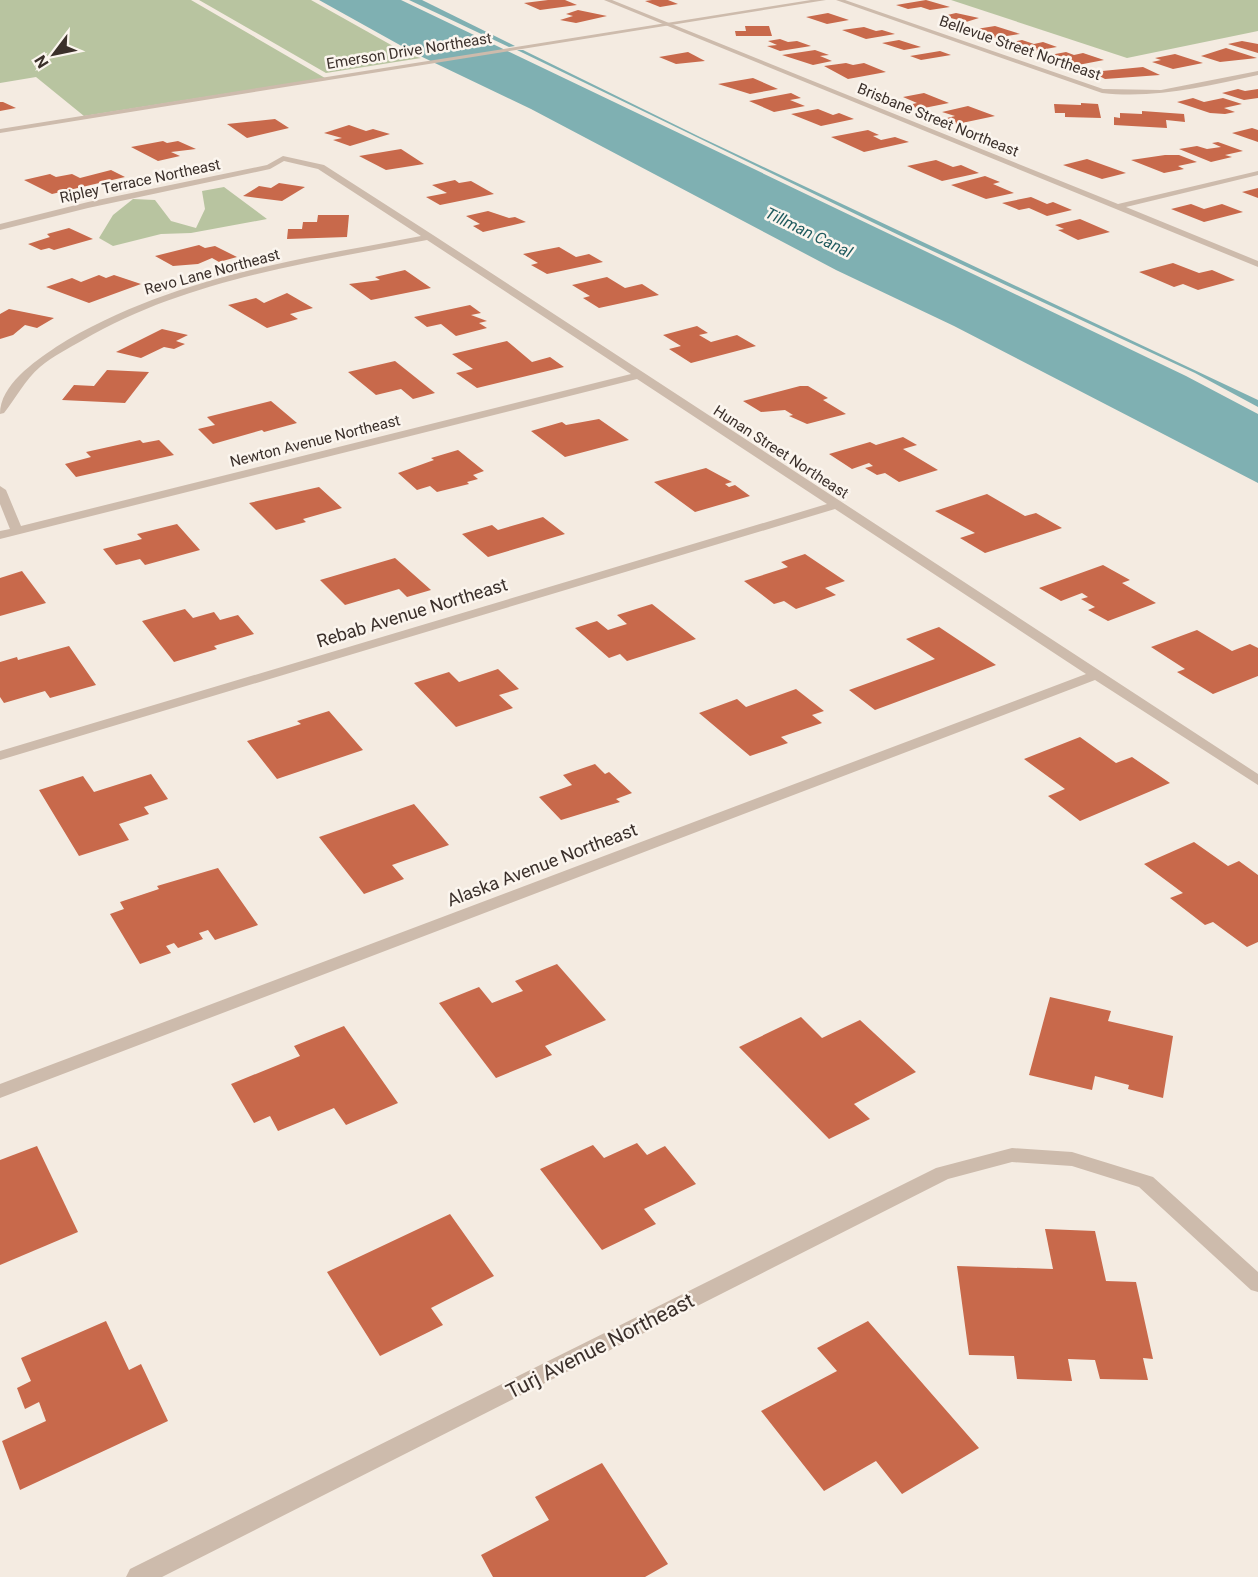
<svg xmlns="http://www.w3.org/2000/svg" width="1258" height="1577" viewBox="0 0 1258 1577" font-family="Roboto,sans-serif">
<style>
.green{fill:#b8c4a0}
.water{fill:#7fb0b2}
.building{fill:#c8694b}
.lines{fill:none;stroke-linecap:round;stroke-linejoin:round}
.minor{fill:#cdbbac;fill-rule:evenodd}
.tertiary{fill:#cdbbac;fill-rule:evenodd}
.labels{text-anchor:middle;stroke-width:5;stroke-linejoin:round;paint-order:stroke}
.far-street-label{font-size:15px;fill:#3b302b;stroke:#fbf5ee}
.far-water-label{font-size:16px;font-style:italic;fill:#1f5a5e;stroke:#fbf5ee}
.street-label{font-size:18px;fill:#3b302b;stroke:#fbf5ee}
.near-street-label{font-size:21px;fill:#3b302b;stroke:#fbf5ee}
</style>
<rect width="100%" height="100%" fill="#f4ebe1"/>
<g class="green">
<path d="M0,0H191L325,78L84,116L36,77L0,83Z"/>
<path d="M199,0H311L409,55L421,58L326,73Z"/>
<path d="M951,0H1258V31L1127,58Z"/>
<path d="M224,187L267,219L191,233L161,234L113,246L99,238L113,215L133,199L155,200L171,221L196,228L205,209L202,191Z"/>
</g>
<g class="water">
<path d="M319,0H401L1186,376L1258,414V483L954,326L836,270L531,109L416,54Z"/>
<path d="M409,0H422L515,46L509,47Z"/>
<path d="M517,50H523L700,137L1258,400V407L1195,373L909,240Z"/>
</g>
<g class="building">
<path d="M548,0H565L577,5L540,10L524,3Z"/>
<path d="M652,0H668L678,4L660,7L645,1Z"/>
<path d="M926,0L950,7L930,10L921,7L908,9L896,5Z"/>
<path d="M578,10L607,16L576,23L560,20L573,16L566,14Z"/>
<path d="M828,13L849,20L827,24L806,17Z"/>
<path d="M956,13L979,18L966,22L943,16Z"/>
<path d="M745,26H769L772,36H736L735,31H746Z"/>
<path d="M995,26L1020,34L994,38L970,30Z"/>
<path d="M864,27L876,31L882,30L895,34L866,39L842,30Z"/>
<path d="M780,39L788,42L797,41L811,46L780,51L767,46L777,45L768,41Z"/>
<path d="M899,40L921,47L904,50L882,43Z"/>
<path d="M1022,40L1034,44L1043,42L1057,47L1028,52L1007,43Z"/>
<path d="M1242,41L1258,44V53L1228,44Z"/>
<path d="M1226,48L1257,58L1220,62L1201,56Z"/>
<path d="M815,50L829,55L820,56L832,61L813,65L782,55Z"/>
<path d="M940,51L951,55L921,60L910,56Z"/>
<path d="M688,52L705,61L676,64L659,57Z"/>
<path d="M1066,52L1074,55L1083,53L1104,60L1078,65L1050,55Z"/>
<path d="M1175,54L1203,63L1173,69L1152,62L1161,60L1155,58Z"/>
<path d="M846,63L853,65L864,63L886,72L848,79L824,66Z"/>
<path d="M1143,67L1160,75L1105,79L1092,72Z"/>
<path d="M753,78L778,89L750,94L718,84Z"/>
<path d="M1238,89L1245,91L1258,89V98L1244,100L1222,93Z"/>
<path d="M791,93L801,98L790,100L805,106L774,112L749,101Z"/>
<path d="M924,93L949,103L919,109L908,105L917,103L903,97Z"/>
<path d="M1193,98L1204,102L1223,98L1242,104L1224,108L1235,112L1225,114L1210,113L1177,102Z"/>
<path d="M0,102H3L16,108L0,111Z"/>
<path d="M1081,103L1098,104L1101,118L1065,117V113H1055L1054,104L1081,105Z"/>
<path d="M968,106L995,116L957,124L943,119L955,116L942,112Z"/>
<path d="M818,109L833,115L839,113L854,119L821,126L791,114Z"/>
<path d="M1142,111L1184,114L1185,122L1166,120L1167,128L1114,125V117L1120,118V113L1142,114Z"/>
<path d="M275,119L289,128L247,138L227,124Z"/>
<path d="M349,125L366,131L373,129L390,134L350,146L333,140L342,138L324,133Z"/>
<path d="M1252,128L1258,130V142L1232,133Z"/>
<path d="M868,130L879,135L873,136L881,140L895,137L909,142L864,152L831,137Z"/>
<path d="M163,141L167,143L178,141L196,149L171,152L180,156L158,161L131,147Z"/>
<path d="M1218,142L1243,151L1225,155L1232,157L1211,162L1179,149L1197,146L1207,149L1221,147L1212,143Z"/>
<path d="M401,149L424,164L386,170L359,156Z"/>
<path d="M1165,155H1179L1197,162L1178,166L1184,169L1164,173L1131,160Z"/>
<path d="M1087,159L1126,173L1102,179L1063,165Z"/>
<path d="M936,160L953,167L961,165L979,173L942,181L907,166Z"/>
<path d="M111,170L125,177L52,194L24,180L50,174L56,177L72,174L80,178Z"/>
<path d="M985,176L1000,182L993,184L1014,193L986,199L951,185Z"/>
<path d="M455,180L459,183L471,181L494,194L440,205L426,197L447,193L432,185Z"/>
<path d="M279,183L305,187L282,201L243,196L259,186L271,188Z"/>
<path d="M1258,188V198L1242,192Z"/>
<path d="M1031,197L1047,204L1053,202L1072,210L1047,216L1029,208L1019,210L1002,203Z"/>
<path d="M1191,204L1204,209L1222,204L1243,212L1204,222L1171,209Z"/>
<path d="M488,211L509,218L515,217L526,222L483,232L473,226L480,224L466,216Z"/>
<path d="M318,215H349L347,237L287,239L288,229H302L303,222H317Z"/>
<path d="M1080,219L1110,232L1078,240L1058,230L1064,229L1055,225Z"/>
<path d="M69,228L93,239L54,250L49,248L41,250L28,244L50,237L47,234Z"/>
<path d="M199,245L205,248L215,246L237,257L219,262L212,258L198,264L173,266L155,256Z"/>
<path d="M559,247L576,257L589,254L603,262L547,274L531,265L538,263L523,254Z"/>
<path d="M1173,263L1199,273L1212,270L1235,280L1198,290L1183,284L1174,287L1139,272Z"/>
<path d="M405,270L431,288L371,300L349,284L380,280L375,277Z"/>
<path d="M99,275L106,278L114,275L141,284L89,303L46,287L72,278L81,282Z"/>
<path d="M607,277L625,288L642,284L659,295L599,308L583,298L590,296L572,285Z"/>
<path d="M287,293L313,308L290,314L298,319L267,328L228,305L256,298L264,303Z"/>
<path d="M470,305L481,313L471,315L487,321L479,323L487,328L456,336L441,324L427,327L414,317Z"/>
<path d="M9,309L54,318L37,328L25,325L13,335L0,339V314Z"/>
<path d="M697,326L708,333L699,335L711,342L737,335L756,346L691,363L669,349L681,346L663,335Z"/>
<path d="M162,329L188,335L176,341L185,344L174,349L164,347L141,358L116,352Z"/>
<path d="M507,341L532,362L550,357L564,367L477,388L456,373L473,369L452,354Z"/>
<path d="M395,361L435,393L413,399L401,389L376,395L348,372Z"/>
<path d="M107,370L149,372L125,403L62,400L74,385L94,386Z"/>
<path d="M800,386H808L828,398L823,400L846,414L807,424L789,416L793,415L785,410L761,412L743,401Z"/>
<path d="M271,401L297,423L264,432L262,430L213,444L198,429L215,425L207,417Z"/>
<path d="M599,419L629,440L565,457L531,431L562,422L566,425Z"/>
<path d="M903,437L917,445L903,449L938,470L899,482L885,473L877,475L865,468L873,466L869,463L852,469L829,454L870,442L876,445Z"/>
<path d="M140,440L143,443L159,440L174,455L76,477L65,464L91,457L86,452Z"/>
<path d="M458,450L484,471L473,475L478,479L467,482L469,484L437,492L430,486L417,490L398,473L434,460L431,458Z"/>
<path d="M706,468L732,482L725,484L729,487L735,485L750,496L695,512L654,482Z"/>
<path d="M319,487L342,508L303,519L306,522L276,530L249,503Z"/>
<path d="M987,494L1025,516L1036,513L1062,528L985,553L960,538L975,533L935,511Z"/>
<path d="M543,517L565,534L488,557L462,534L492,525L498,530Z"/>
<path d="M177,524L200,550L145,565L140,559L116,565L103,549L142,539L137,534Z"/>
<path d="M805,554L845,581L825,588L836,595L796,609L784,601L774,604L744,581L788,567L781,562Z"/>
<path d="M395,558L431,590L407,597L399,589L345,605L320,580Z"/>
<path d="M1103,565L1130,580L1122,583L1156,603L1108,621L1088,610L1095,607L1081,599L1088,597L1082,593L1061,601L1039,588Z"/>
<path d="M22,571L46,603L0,616V578Z"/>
<path d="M652,604L696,639L627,661L620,654L609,658L575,628L597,621L608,630L627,624L617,615Z"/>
<path d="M185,609L193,618L214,612L220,620L238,615L254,634L214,646L217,649L174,662L142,621Z"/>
<path d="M939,627L996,665L875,710L849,690L935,659L906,639Z"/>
<path d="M1197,630L1232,651L1250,644L1258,648V676L1213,694L1177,672L1185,669L1151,647Z"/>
<path d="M69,646L96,685L50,698L45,691L4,703L0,697V662L17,657L18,660Z"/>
<path d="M498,669L519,689L499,695L513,708L456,727L414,683L449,672L459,682Z"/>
<path d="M796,689L824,711L812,715L822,723L781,737L788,743L750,756L699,713L737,699L746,707Z"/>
<path d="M329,711L363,750L277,779L247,741L301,724L297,721Z"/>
<path d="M1080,737L1116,763L1132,757L1170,783L1080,821L1048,796L1065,789L1024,759Z"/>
<path d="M595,764L605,774L609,772L632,793L616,799L620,802L561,820L539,797L572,785L563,775Z"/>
<path d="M151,774L168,799L144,807L149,814L119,824L129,840L79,856L39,790L83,776L94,792Z"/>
<path d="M414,804L449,845L392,865L404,879L364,894L319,837Z"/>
<path d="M1194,842L1228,866L1239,861L1258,875V942L1247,947L1213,922L1205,925L1170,898L1183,893L1144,864Z"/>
<path d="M218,868L258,925L215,940L208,930L199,933L203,939L178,948L174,943L166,946L171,953L140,964L110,914L124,909L120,902L159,889L157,886Z"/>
<path d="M557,964L606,1020L545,1046L552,1055L496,1078L439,1003L479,987L492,1003L523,991L515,981Z"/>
<path d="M1050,997L1111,1011L1108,1021L1173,1036L1163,1098L1128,1089L1129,1085L1095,1076L1092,1090L1029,1075Z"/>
<path d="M801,1017L822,1038L860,1020L916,1072L854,1104L870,1119L829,1139L739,1047Z"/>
<path d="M344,1026L398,1103L346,1125L334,1108L278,1131L270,1116L254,1123L231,1084L300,1056L294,1046Z"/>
<path d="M637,1143L647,1155L665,1146L696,1184L644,1209L656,1224L602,1250L540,1169L593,1145L604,1158Z"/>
<path d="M37,1146L78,1232L0,1265V1160Z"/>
<path d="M450,1214L494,1276L431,1308L443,1325L380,1356L327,1272Z"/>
<path d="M1045,1229L1095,1231L1106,1281L1136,1282L1153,1359L1143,1358L1148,1380L1100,1379L1095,1360L1068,1359L1072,1381L1017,1379L1014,1356L969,1355L957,1266L1053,1269Z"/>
<path d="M106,1321L129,1370L141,1364L168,1421L20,1490L2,1441L46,1421L39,1402L25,1409L17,1388L31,1381L21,1358Z"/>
<path d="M868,1321L979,1448L902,1494L876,1461L824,1491L761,1411L837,1371L817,1348Z"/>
<path d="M602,1463L668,1564L645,1577H493L481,1555L549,1520L535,1497Z"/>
</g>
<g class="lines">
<g class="minor">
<path d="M604,0H612L1118,204L1258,171V175L1126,207L1258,261V267Z"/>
<path d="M836,0H845L1103,89L1161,90L1258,71V75C1206,86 1156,99 1102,93Z"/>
<path d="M283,156L324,165L433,235L1258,774V785L1095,680L0,1098V1084L1086,674L835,509L0,760V751L827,504L637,379L0,539V531L10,529L0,504V486L6,490L21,526L631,374L427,240C309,263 188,279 83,340C69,348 53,356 40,367C25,380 16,398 4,413L0,414C0,385 34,362 56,347C167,278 295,260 421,236L318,169L284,161L270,169L88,208L0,230V224L88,202L267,165Z"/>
<path d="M1012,1148L1072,1152L1153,1177L1258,1272V1292L1251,1290L1139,1187L1072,1166L1012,1162L948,1179L162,1577H126L130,1569L936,1168Z"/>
</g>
<path class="tertiary" d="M811,0H826L0,133V129Z"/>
</g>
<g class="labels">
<g class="far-street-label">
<text transform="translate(1020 48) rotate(19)" y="5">Bellevue Street Northeast</text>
<text transform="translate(409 51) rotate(-9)" y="5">Emerson Drive Northeast</text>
<text transform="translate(938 120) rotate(22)" y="5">Brisbane Street Northeast</text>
<text transform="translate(140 181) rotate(-12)" y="5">Ripley Terrace Northeast</text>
<text transform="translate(212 272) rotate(-15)" y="5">Revo Lane Northeast</text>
<text transform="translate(315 441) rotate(-14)" y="5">Newton Avenue Northeast</text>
<text transform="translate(781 452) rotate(33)" y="5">Hunan Street Northeast</text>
</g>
<g class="far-water-label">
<text transform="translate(809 232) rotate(26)" y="6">Tillman Canal</text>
</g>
<g class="street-label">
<text transform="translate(412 613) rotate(-17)" y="6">Rebab Avenue Northeast</text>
<text transform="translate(542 865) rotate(-21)" y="6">Alaska Avenue Northeast</text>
</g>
<g class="near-street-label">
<text transform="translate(600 1346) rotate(-27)" y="7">Turj Avenue Northeast</text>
</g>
</g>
<g transform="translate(54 54) rotate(238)" stroke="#fbf5ee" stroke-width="4.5" paint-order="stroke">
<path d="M0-4.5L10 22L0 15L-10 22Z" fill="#3b302b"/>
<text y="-9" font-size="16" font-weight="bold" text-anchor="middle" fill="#3b302b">N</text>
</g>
</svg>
